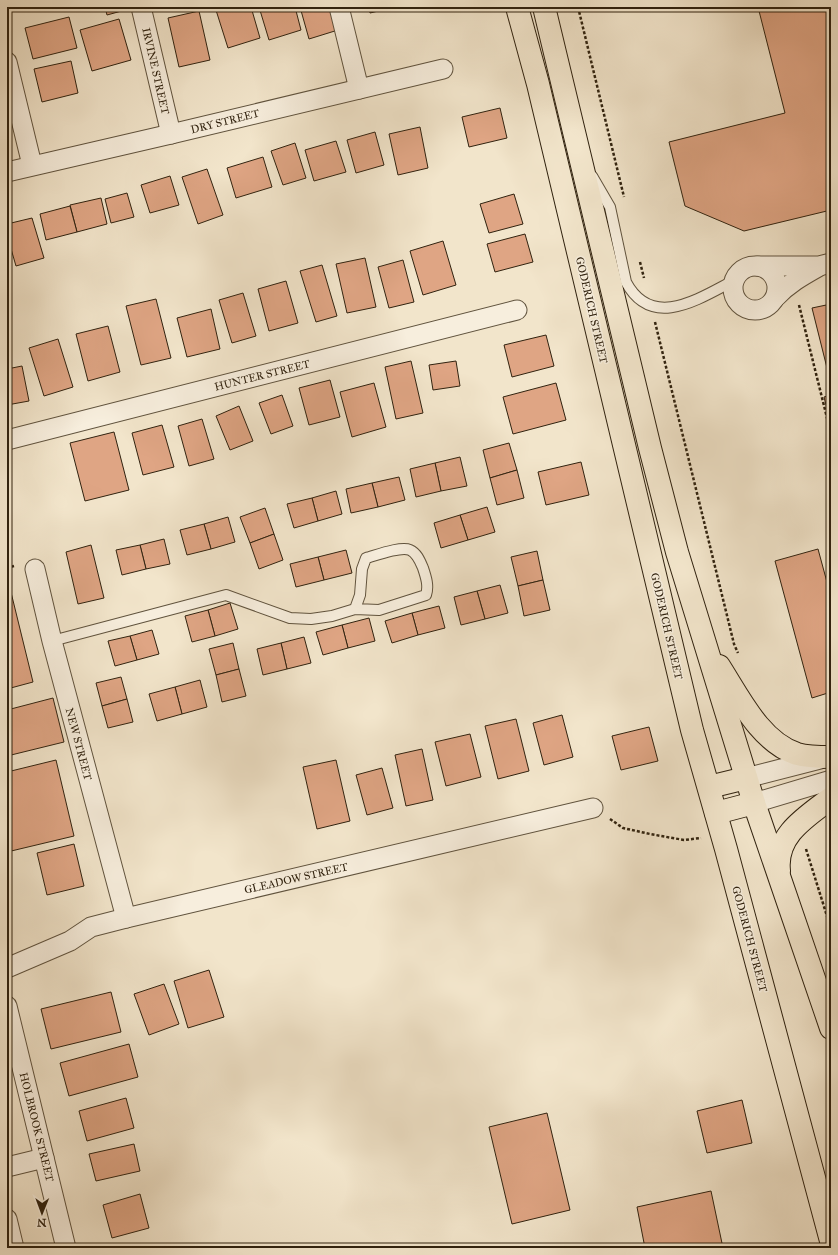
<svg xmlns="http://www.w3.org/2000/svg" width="838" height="1255" viewBox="0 0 838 1255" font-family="'IM FELL Great Primer',serif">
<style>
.building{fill:#dfa584;stroke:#30220f}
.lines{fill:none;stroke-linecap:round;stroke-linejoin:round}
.service-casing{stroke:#60533e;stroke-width:12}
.minor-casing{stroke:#60533e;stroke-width:21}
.trunk-casing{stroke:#30220f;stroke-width:24}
.path{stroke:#30220f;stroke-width:2.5;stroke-dasharray:3 2;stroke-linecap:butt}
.service{stroke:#f7eedd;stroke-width:10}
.minor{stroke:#f7eedd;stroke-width:19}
.trunk{stroke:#f2e5cb;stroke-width:22}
.labels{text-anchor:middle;stroke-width:3;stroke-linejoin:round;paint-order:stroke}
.street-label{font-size:11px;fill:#30220f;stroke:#f7eedd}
</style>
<rect width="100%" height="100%" fill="#f2e5cb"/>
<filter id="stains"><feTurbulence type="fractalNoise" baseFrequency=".005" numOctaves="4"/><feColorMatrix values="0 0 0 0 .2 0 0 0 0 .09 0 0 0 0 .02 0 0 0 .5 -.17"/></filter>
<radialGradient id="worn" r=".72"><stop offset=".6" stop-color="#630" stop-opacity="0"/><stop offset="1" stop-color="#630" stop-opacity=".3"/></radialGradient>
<g class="building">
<path d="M105,7H136L107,15Z"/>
<path d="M215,7H251L260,38L228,48Z"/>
<path d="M259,7H295L301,30L269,40Z"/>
<path d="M300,7H331L338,30L309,39Z"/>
<path d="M369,7H395L370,13Z"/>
<path d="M758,7H831V210L744,231L685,206L669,142L785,113Z"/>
<path d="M199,11L210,60L179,67L168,18Z"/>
<path d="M69,17L77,48L33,59L25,28Z"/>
<path d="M119,19L131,60L92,71L80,30Z"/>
<path d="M71,61L78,93L42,102L34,69Z"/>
<path d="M500,108L507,138L469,147L462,117Z"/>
<path d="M420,127L428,168L398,175L389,134Z"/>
<path d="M375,132L384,165L356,173L347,140Z"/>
<path d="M336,141L346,172L314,181L305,150Z"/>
<path d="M295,143L306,178L283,185L271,151Z"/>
<path d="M263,157L272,187L236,198L227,168Z"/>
<path d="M207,169L223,215L198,224L182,177Z"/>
<path d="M170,176L179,205L150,213L141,185Z"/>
<path d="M127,193L134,217L111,223L105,199Z"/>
<path d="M514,194L523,224L489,233L480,204Z"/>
<path d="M101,198L107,224L77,232L70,205Z"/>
<path d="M70,206L77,232L46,240L40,214Z"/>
<path d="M32,218L44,258L16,266L7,235V224Z"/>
<path d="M525,234L533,262L495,272L487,244Z"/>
<path d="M443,241L456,285L423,295L410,251Z"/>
<path d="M365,258L376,307L347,313L336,264Z"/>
<path d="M403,260L414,302L389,308L378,267Z"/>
<path d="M322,265L337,316L316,322L300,271Z"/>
<path d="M286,281L298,323L269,331L258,289Z"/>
<path d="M243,293L256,336L232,343L219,300Z"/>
<path d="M156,299L171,358L141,365L126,306Z"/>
<path d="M831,304V384L812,308Z"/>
<path d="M211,309L220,349L187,357L177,318Z"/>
<path d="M108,326L120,372L88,381L76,334Z"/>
<path d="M546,335L554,366L512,377L504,345Z"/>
<path d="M58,339L73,387L44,396L29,348Z"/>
<path d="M411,361L423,413L396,419L385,367Z"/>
<path d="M456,361L460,386L433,390L429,365Z"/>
<path d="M22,366L29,401L7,405V369Z"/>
<path d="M330,380L340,417L309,425L299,388Z"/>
<path d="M374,383L386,427L352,437L340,392Z"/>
<path d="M556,383L566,420L513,434L503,397Z"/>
<path d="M282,395L293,426L271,434L259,403Z"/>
<path d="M831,395V425L824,397Z"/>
<path d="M239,406L253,441L230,450L216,416Z"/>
<path d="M202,419L214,459L189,466L178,426Z"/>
<path d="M162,425L174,467L143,475L132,433Z"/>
<path d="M114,432L129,490L85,501L70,443Z"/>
<path d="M509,443L517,470L490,478L483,450Z"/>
<path d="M460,457L467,486L441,491L435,463Z"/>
<path d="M581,462L589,495L546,505L538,472Z"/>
<path d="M435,463L441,491L416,497L410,469Z"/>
<path d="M517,470L524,498L497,505L490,478Z"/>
<path d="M399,477L405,500L378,507L372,483Z"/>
<path d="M372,483L378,507L351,513L346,489Z"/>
<path d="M336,491L342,514L318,521L312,498Z"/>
<path d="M312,498L318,521L294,528L287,504Z"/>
<path d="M487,507L495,532L468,540L460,515Z"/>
<path d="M265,508L274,534L250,543L240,517Z"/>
<path d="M460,515L468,540L441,548L434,523Z"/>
<path d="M228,517L235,542L211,549L204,524Z"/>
<path d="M204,524L211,549L187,555L180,530Z"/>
<path d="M274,534L283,560L259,569L250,543Z"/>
<path d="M164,539L170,564L146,569L140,545Z"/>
<path d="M7,542L11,561L7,562Z"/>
<path d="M91,545L104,598L78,604L66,552Z"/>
<path d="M140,545L146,569L122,575L116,550Z"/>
<path d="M818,549L831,597V692L812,698L775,561Z"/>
<path d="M346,550L352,573L324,580L318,557Z"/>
<path d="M537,551L543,580L518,586L511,557Z"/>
<path d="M318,557L324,580L296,587L290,564Z"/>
<path d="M7,576L33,682L7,689Z"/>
<path d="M543,580L550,610L524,616L518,586Z"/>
<path d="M500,585L508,613L485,619L477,591Z"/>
<path d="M477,591L485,619L461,625L454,597Z"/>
<path d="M230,603L238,629L215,636L208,610Z"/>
<path d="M439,606L445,628L418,635L412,613Z"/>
<path d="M208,610L215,636L192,642L185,616Z"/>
<path d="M412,613L418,635L392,643L385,621Z"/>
<path d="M369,618L375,641L348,648L342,625Z"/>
<path d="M342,625L348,648L323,655L316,632Z"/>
<path d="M152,630L159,654L137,660L130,636Z"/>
<path d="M130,636L137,660L115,666L108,641Z"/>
<path d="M304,637L311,663L287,669L281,643Z"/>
<path d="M233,643L239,669L216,675L209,649Z"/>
<path d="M281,643L287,669L263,675L257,649Z"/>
<path d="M239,669L246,696L222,702L216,675Z"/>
<path d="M121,677L127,699L102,706L96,683Z"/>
<path d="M200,680L207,707L182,714L175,687Z"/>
<path d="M175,687L182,714L157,721L149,694Z"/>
<path d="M53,698L64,742L7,756V710Z"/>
<path d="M127,699L133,722L108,728L102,706Z"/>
<path d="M562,715L573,757L544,765L533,723Z"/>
<path d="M516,719L529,771L498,779L485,726Z"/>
<path d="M649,727L658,761L621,770L612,736Z"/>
<path d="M470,734L481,777L446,786L435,742Z"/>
<path d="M422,749L433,800L406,806L395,755Z"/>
<path d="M56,760L74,836L7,852V772Z"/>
<path d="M336,760L350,821L317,829L303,767Z"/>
<path d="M382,768L393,808L367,815L356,775Z"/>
<path d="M74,844L84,886L47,895L37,853Z"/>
<path d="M209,970L224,1017L188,1028L174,981Z"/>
<path d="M164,984L179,1024L149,1035L134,994Z"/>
<path d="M111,992L121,1032L51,1049L41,1009Z"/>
<path d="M129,1044L138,1077L69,1096L60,1063Z"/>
<path d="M126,1098L134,1128L87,1141L79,1111Z"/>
<path d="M742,1100L752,1143L707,1153L697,1111Z"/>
<path d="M547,1113L570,1210L512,1224L489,1127Z"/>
<path d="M134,1144L140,1171L96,1181L89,1154Z"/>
<path d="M711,1191L723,1248H645L637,1207Z"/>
<path d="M140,1194L149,1228L112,1238L103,1205Z"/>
<path d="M160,1245L161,1248H148Z"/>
</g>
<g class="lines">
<g class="service-casing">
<g id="service">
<path d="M592,176L610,207L626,282C652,331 700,298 735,280"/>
<path d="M52,641L226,595L290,618L311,619L332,616L355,609L379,610L426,595C429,586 426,577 423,568C420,561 417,553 410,550C401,546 377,555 366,558L362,569L360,595L355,609"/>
</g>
</g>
<g class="minor-casing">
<g id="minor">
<path d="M141,7L171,134"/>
<path d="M339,7L359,89"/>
<path d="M7,62L32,165"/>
<path d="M7,172L171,134L443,69"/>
<path d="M757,266H819L831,263"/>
<circle cx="755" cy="288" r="22"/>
<path d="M776,297C788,284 802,276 818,267"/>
<path d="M7,440L517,310"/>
<path d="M35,569L52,641L126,918"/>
<path d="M746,778L820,759"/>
<path d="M754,803L831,780"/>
<path d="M7,968L70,941L91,927L126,918L593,808"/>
<path d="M7,1006L66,1248"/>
<path d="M7,1167L44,1158"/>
<path d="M7,1219L14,1248"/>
</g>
</g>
<g class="trunk-casing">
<g id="trunk">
<path d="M517,7L538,84L692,730L726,849L831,1241"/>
<path d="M544,7L650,448L677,552L754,803L831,1028"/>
<path d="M719,666C739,697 760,742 797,754C808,757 820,757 831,757"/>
<path d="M709,787L746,778"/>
<path d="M716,813L754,803"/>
<path d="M779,871C775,835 806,817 831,798"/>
</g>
</g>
<g class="path">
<path d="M578,7L624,197"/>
<path d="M655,9L663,7"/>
<path d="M640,262L644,278"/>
<path d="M799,305L831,434"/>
<path d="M655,322L734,644L738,653"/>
<path d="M7,568L14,566"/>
<path d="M610,819L623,828L650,834L684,840L701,838"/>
<path d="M806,849L831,929"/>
</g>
<use href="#service" class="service"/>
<use href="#minor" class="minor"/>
<use href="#trunk" class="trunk"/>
</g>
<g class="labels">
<g class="street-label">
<text transform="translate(156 71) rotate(77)" y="4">IRVINE STREET</text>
<text transform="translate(225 121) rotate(-14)" y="4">DRY STREET</text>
<text transform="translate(592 310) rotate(77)" y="4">GODERICH STREET</text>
<text transform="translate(262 375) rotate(-14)" y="4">HUNTER STREET</text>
<text transform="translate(667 626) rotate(77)" y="4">GODERICH STREET</text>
<text transform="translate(79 744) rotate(75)" y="4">NEW STREET</text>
<text transform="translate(296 878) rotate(-13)" y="4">GLEADOW STREET</text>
<text transform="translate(750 939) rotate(75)" y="4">GODERICH STREET</text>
<text transform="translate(37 1127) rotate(76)" y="4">HOLBROOK STREET</text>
</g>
</g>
<rect width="838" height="1255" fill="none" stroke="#f2e5cb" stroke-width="24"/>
<rect x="8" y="8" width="822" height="1239" fill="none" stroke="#30220f" stroke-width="2"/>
<rect x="12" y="12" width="814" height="1231" fill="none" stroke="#30220f"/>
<g transform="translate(42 1213) rotate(181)" stroke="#f7eedd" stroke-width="3" paint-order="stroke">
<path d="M0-3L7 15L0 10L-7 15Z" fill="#30220f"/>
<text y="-6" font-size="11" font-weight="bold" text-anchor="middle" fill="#30220f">N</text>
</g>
<rect width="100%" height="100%" filter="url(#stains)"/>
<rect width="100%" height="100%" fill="url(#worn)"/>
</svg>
